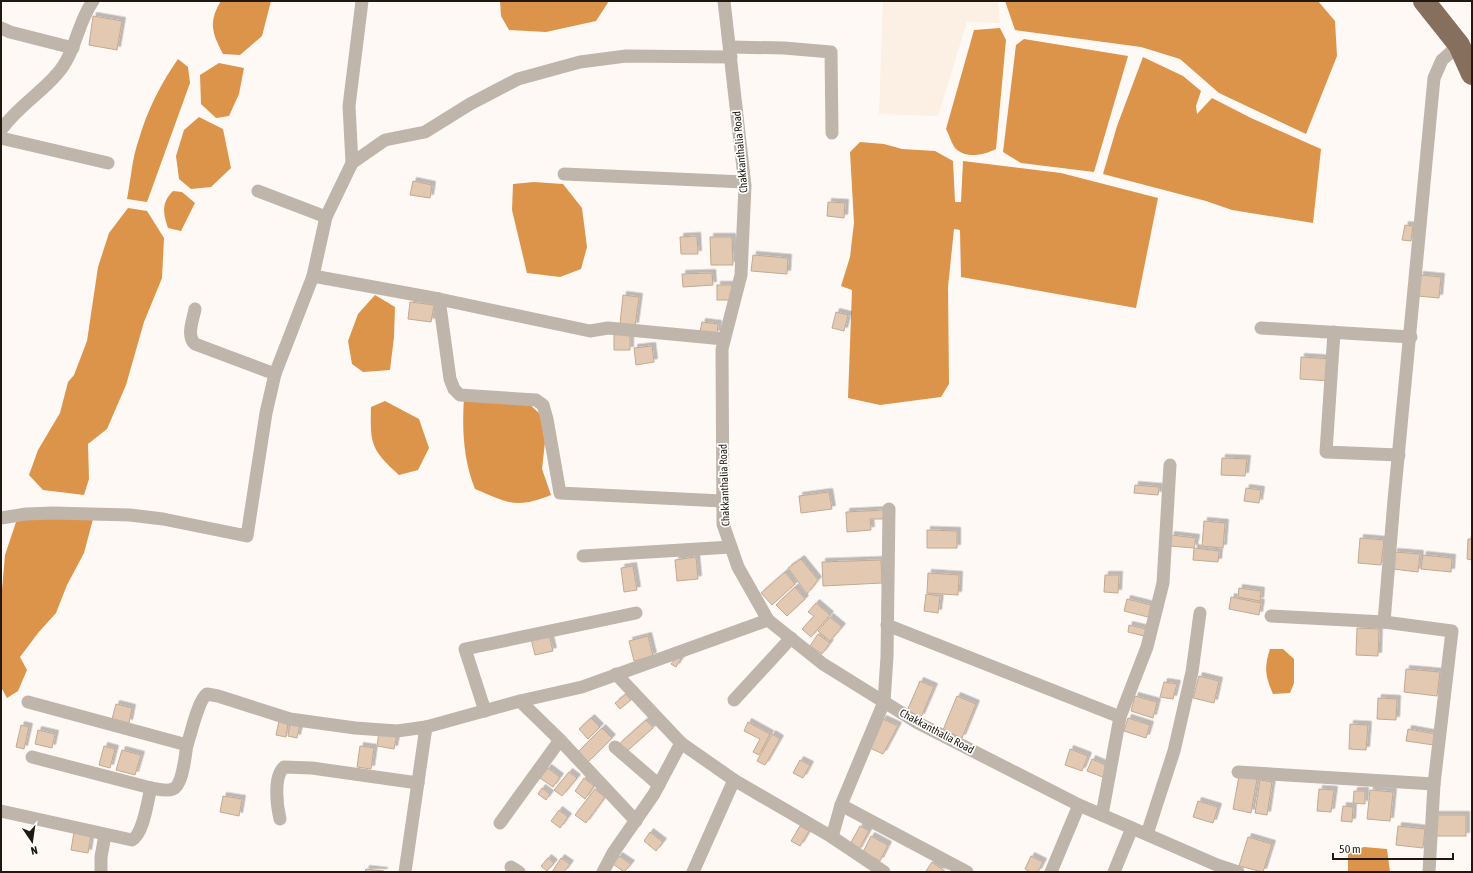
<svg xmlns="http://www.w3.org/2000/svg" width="1473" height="873" viewBox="0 0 1473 873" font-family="'Asap Condensed',sans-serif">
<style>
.built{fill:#fcefe3}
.water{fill:#db944a}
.building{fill:#e3c9b1;stroke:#c2a992;filter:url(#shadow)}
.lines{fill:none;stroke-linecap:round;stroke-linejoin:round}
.minor{stroke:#c0b5ab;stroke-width:13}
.trunk{stroke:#86705d;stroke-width:22}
.labels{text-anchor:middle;stroke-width:3.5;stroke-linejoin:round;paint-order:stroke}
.street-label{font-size:11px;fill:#21180f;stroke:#fff}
</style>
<defs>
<filter id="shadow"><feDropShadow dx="3.5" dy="-3.5" stdDeviation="0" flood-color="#0004"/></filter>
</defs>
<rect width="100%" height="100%" fill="#fff9f5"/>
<path class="built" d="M883,1H998L1000,23L967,22L938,116L879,114Z"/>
<g class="water">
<path d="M221,1H271L262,36L240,55L223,54C212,33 208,22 221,1Z"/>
<path d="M500,1H609L596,21L546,32L509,30L501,16Z"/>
<path d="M1005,1H1318L1335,21L1337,56L1306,134L1219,93L1180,59L1141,47L1015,30Z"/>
<path d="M1000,28L1006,40L996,149C984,155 967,159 956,149C952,145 949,134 946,129L974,30Z"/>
<path d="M1024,39L1128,56L1094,172L1021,163L1003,152L1016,45Z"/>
<path d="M1143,57L1183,76L1201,91L1196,106L1197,114L1212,98L1251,118L1321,149L1313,223L1232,210L1206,201L1103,174L1117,126Z"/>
<path d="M178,59L188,67L190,83L147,202L127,199C131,179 132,158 139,139C147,111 161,83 178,59Z"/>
<path d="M219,63L244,68L239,94L229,116L216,118L201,104L200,75Z"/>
<path d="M199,117L223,129L231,168L211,187L191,189L179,179L176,156L184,130Z"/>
<path d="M860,142L884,144L902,149L935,151L953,161L955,202H961L963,161L1061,173L1158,198L1136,308L961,277L960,230L954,229L948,287L949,384L941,397L880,405L848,398L852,290L841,286L850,257L854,223L850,152Z"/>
<path d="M534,182L563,184L582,208L587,247L581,269L560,277L527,273L512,210L513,184Z"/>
<path d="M173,191L182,192L195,203L181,231L168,228C163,213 161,203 173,191Z"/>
<path d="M128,208L147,211L164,238L162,278L144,322L126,385L107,429L88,444L89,479L84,495L43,490L29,475L38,450L60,413L68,382L74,375L87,341L98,267L109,233Z"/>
<path d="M375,295L395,307L394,337L390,370L363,372L352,364L348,341L358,314Z"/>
<path d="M464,397L527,402L540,414L545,442L542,469L551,495C516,509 508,503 475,489C463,459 462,428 464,397Z"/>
<path d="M385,401L419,419L429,448L418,470L399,475C371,450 370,444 371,407Z"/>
<path d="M42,515L93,519L84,553L67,585L56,613L38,633L20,657L27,670L18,691L7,698L1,687V601L5,555L16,522Z"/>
<path d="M1270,649H1283L1294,659V683L1290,693L1273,694C1265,676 1264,667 1270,649Z"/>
<path d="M1364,847L1387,849L1390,872H1348V852Z"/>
</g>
<g class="building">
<path d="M93,16L122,21L117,50L89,45Z"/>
<path d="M413,181L432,185L430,198L410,195Z"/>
<path d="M828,202L845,203L844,218L827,216Z"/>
<path d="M1405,225L1413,226L1411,241L1402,240Z"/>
<path d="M697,236L698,254H681L680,237Z"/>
<path d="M710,237H732L733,265H711Z"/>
<path d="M753,255L788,258L787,274L751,271Z"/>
<path d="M712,273L713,285L683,287L682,274Z"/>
<path d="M1420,275L1441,277L1439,298L1418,296Z"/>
<rect x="717" y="285" width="15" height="15"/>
<path d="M623,295L639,297L635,326L620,324Z"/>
<path d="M410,302L434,305L431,322L408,319Z"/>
<path d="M836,312L848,315L844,331L832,328Z"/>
<path d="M702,322L718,324L717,334L700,332Z"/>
<path d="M630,331V350H614V332Z"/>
<path d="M652,346L654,362L636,365L634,348Z"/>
<path d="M1301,357L1332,359L1330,381L1300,379Z"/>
<path d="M1222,458L1247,459L1245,476L1221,475Z"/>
<path d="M1135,485L1159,487L1158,495L1134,493Z"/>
<path d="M1246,488L1261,490L1259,503L1244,501Z"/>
<path d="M829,492L832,509L801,513L799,496Z"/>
<path d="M886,510L887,519H870L871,530L847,532L846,512Z"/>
<path d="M1204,521L1225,523L1223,548L1202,546Z"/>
<path d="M927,530L957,531V548H927Z"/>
<path d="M1171,535L1196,538L1194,548L1169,546Z"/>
<path d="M1360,538L1384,540L1381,565L1358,563Z"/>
<path d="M1468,539H1472V560L1467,559Z"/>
<path d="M1194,548L1219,551L1218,562L1193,560Z"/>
<path d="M1394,552L1420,554L1418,572L1393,569Z"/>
<path d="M1423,555L1452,558L1451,572L1421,569Z"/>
<path d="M696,557L698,579L677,581L675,560Z"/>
<path d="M801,559L818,580L807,594L788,568Z"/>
<path d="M881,560L882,583L823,586L822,562Z"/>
<path d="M633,566L637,590L624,592L621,568Z"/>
<path d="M785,572L795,584L772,605L761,593Z"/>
<path d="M928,573L959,575L958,595L927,593Z"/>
<path d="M1105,575H1119L1118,593L1104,592Z"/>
<path d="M795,587L805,599L787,616L776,605Z"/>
<path d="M1239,588L1261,591L1260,601L1238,597Z"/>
<path d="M926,594L940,596L938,613L924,611Z"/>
<path d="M1231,597L1261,603L1259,615L1229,609Z"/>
<path d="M1127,599L1151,605L1148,617L1124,611Z"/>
<path d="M816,603L830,615L811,637L802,629L814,616L808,612Z"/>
<path d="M830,617L842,627L830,641L818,631Z"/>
<path d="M1129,625L1146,629L1144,636L1128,632Z"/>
<path d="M1357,628L1379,629L1378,656L1356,655Z"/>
<path d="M818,634L830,643L822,654L810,646Z"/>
<path d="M549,635L553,651L535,655L531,639Z"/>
<path d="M648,636L653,656L634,661L629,641Z"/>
<path d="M677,656L681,659L676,667L671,664Z"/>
<path d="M1406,669L1440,672L1437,696L1404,692Z"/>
<path d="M1199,676L1219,681L1214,703L1193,698Z"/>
<path d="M920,681L934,687L921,717L907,711Z"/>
<path d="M1164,682L1177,684L1173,699L1160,697Z"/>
<path d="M626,694L631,700L620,709L615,703Z"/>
<path d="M957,696L976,704L962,738L943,730Z"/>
<path d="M1135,696L1157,702L1153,718L1131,711Z"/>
<path d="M1378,698L1397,699L1396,720L1377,719Z"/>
<path d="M116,704L132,708L129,723L112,719Z"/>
<path d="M591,718L600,727L588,739L579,729Z"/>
<path d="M1128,718L1150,725L1146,738L1124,731Z"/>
<path d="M883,719L898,726L883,754L868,747Z"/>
<path d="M646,720L653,728L626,752L619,744Z"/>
<path d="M279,721L288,723L286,737L276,735Z"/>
<path d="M290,722L300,724L297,738L288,736Z"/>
<path d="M748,722L770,734L759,755L753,752L760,739L744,731Z"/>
<path d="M1350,724L1368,725L1366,750L1349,749Z"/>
<path d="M21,725L29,727L24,749L16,747Z"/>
<path d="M602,728L612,738L588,762L578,752Z"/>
<path d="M1408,729L1436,734L1434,745L1406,741Z"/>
<path d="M38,730L55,734L52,748L35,744Z"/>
<path d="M379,732L397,734L394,749L377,746Z"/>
<path d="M772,734L780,739L765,765L757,761Z"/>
<path d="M104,746L115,749L110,768L99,765Z"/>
<path d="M360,746L374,748L371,769L357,767Z"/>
<path d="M1070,749L1088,756L1082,771L1065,765Z"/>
<path d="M122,750L141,755L135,775L116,770Z"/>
<path d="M1092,759L1110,767L1105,778L1087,771Z"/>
<path d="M800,760L810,765L803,778L793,773Z"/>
<path d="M548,768L560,777L553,787L540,778Z"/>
<path d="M569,772L577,778L562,796L554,790Z"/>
<path d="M1239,776L1257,779L1251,813L1233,809Z"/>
<path d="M584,778L594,786L585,799L575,791Z"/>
<path d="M1260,780L1272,782L1267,815L1255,813Z"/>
<path d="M542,788L550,794L546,800L538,794Z"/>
<path d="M595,789L605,797L586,823L575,815Z"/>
<path d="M1319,789L1334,790L1331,812L1317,811Z"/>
<path d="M1370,790L1393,792L1390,821L1367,819Z"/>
<path d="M1354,791H1365V804L1353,803Z"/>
<path d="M223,796L242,799L239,816L220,812Z"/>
<path d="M1198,801L1218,807L1213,823L1193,817Z"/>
<path d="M1343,806L1353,807L1352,822L1341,821Z"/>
<path d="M559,810L568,817L560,828L551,821Z"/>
<rect x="1435" y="815" width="31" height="21"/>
<path d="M800,826L809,831L800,846L791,841Z"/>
<path d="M860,826L869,831L858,851L849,846Z"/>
<path d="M1398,826L1425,829L1423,848L1396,845Z"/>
<path d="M74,832L91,835L88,853L71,850Z"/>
<path d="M650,832L663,842L656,851L644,841Z"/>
<path d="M871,836L888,845L880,861L863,852Z"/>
<path d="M1248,837L1272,844L1263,872L1239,866Z"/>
<path d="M619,856L631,864L624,872L613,864Z"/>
<path d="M1031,856L1043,862L1038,872H1030L1025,869Z"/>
<path d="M548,858L554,863L547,871L541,866Z"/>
<path d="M561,858L570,864L564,872H552Z"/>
<path d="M932,862L946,872L926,871Z"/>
<path d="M366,869L384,871V872H365Z"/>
</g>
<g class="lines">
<g class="minor">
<path d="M724,1L745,186L741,275L722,349L723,524L738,567L768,620L823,664L918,723L1079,805L1217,865L1238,872"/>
<path d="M1,28L10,32L73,48"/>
<path d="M730,47L784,48L831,52L832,133"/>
<path d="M1,130C18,106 39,95 57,74C76,53 77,23 93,1"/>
<path d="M1,138L108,163"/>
<path d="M352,163L349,106L362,1"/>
<path d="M564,174L744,182"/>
<path d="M258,191L326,217"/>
<path d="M313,276L439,299L590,331L608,328L724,339"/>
<path d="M439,299L450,379L454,389L460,395L536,400L543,405L547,419L560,493L722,501"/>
<path d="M195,309C193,320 186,336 195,344L275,374"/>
<path d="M1261,328L1411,337"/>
<path d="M1334,332L1326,452L1399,455"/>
<path d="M1,518L26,514L53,513L130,515L163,519L247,536L266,413L275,374L313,276L326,217L352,163L385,140L425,132L470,104L518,79L580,62L626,56L731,57"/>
<path d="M583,556L731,547"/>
<path d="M1271,616L1384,622L1452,631L1434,784L1429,872"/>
<path d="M1384,622L1394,500L1434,78L1442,60L1459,45"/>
<path d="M887,625L1120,717"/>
<path d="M616,674L681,743L734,780L832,837L884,872"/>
<path d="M734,700L791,638"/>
<path d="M520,701L560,740L636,821"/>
<path d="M28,702L187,745C191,734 198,700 207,694L218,696L290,719L355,728L397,731L426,727L520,701L582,687L768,620"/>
<path d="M485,711L465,649L636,613"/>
<path d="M615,747L659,785"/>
<path d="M32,757L151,788C158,789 166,792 173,789C183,785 185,755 187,745"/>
<path d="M1238,772L1434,784"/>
<path d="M841,805L967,872"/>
<path d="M1,811L132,840C144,833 147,802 151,788"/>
<path d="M1102,815L1120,717L1147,647L1163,583L1170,465"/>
<path d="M280,819C277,806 273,777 284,767L312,768L418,783"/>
<path d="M500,823L560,740"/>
<path d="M1147,834L1174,751L1192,672L1200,613"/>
<path d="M832,837L841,805L884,702L887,657L889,509"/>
<path d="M511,867L519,872"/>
<path d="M101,872V857L105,835"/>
<path d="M405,872L426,727"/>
<path d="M603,872L613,853L654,794L681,743"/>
<path d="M693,872L734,780"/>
<path d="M1051,872L1079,805"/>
<path d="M1114,872L1132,828"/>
</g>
<path class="trunk" d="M1424,1L1459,45L1472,74"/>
</g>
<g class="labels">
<g class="street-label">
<text transform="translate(740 152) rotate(-95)" y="4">Chakkanthalia Road</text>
<text transform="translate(724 485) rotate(-92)" y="4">Chakkanthalia Road</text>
<text transform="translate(937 731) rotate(28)" y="4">Chakkanthalia Road</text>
</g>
</g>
<rect width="1473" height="873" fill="none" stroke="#21180f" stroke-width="4"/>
<g transform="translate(32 841) rotate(167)" stroke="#ffffff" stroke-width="3" paint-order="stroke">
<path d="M0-3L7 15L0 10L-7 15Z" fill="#21180f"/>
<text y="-6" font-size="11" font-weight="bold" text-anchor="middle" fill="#21180f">N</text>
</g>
<path d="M1333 853v6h120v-6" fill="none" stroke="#21180f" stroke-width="2"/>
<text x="1339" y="853" font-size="12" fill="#21180f" stroke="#ffffff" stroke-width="3" paint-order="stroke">50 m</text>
</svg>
